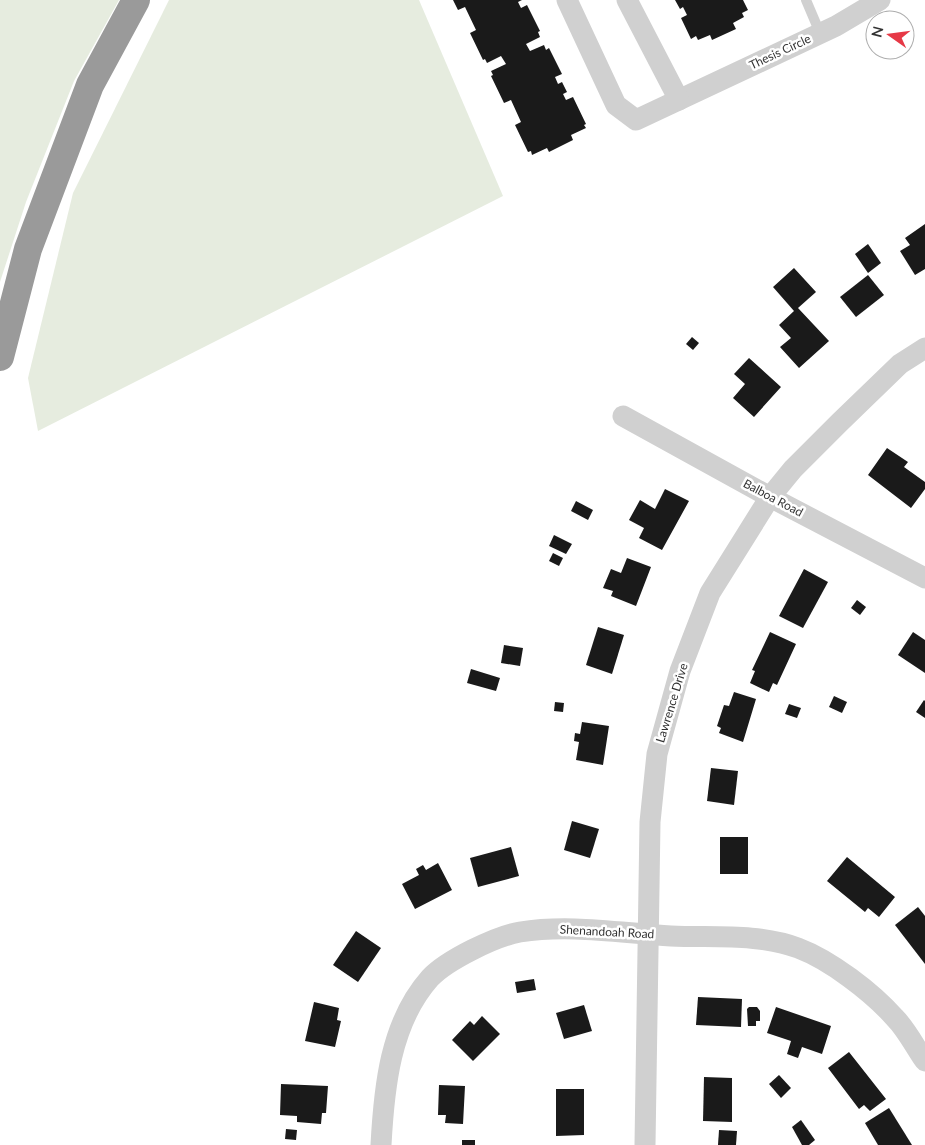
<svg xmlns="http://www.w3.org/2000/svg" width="925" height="1145" viewBox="0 0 925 1145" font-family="Lato,sans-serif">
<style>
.green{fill:#e6ecdf}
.building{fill:#1a1a1a}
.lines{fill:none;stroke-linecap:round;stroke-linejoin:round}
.service{stroke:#d0d0d0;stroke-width:10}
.minor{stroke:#d0d0d0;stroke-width:21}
.motorway{stroke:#9a9a9a;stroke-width:28}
.labels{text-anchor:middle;stroke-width:5;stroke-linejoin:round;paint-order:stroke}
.street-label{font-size:12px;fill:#333;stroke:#fff}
</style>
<rect width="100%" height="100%" fill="#fff"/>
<g class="green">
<path d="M0,0H119L74,81L26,202L0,282Z"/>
<path d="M169,0H419L503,196L38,431L28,378L73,193Z"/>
</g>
<g class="building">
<path d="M453,0H522L518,2L521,8L527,5L540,31L538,32L540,37L526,44L530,51L544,45L546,50L549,48L562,74L555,77L558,84L562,82L567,92L563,94L566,100L573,97L586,124L584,125L586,128L571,135L573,140L549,152L547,148L532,155L531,151L528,152L515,125L521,122L511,100L504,103L491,76L493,75L491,71L506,64L501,56L487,63L485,59L483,60L470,33L476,30L465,7L458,10Z"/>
<path d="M675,0H743L748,10L742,13L744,17L733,23L736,29L712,40L710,35L698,40L696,36L691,39L681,18L687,15L683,7L680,9Z"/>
<path d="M925,224V269L915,275L900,251L910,245L905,238Z"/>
<path d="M868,244L881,263L868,273L855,254Z"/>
<path d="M794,268L816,292L798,308L829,341L799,368L780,347L791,338L779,325L794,311L773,287Z"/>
<path d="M868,275L884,295L856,317L840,297Z"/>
<path d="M692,337L699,343L693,350L686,344Z"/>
<path d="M749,358L781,387L754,417L733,398L745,384L734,374Z"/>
<path d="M887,448L908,462L904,467L925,482V489L911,508L868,475Z"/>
<path d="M665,489L689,501L662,550L639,538L644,528L629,520L640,500L655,509Z"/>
<path d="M576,501L593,510L588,520L571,511Z"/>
<path d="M554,535L572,544L566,554L549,546Z"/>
<path d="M553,553L563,558L559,566L549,561Z"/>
<path d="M627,558L651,567L636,606L611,596L613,591L603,588L611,569L621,573Z"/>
<path d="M804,569L828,582L803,628L779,616Z"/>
<path d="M857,600L866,607L860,615L851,608Z"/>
<path d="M598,627L624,635L612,674L586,665Z"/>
<path d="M770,632L796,644L777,685L773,683L769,692L750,683L755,671L752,670Z"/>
<path d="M913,632L925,640V673L898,655Z"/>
<path d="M504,645L523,648L520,666L501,663Z"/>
<path d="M471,669L500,678L496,691L467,683Z"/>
<path d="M734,692L756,699L743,742L719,733L721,728L717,726L724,705L729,706Z"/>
<path d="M834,696L847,702L842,713L829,707Z"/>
<path d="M924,700L925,701V718L916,712Z"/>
<path d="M555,702L564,703L563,712L554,711Z"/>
<path d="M789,704L801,708L797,718L785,714Z"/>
<path d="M582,722L609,726L603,765L576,760L579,742L574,741L575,733L580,734Z"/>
<path d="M711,768L738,771L734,805L707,801Z"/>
<path d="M572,821L599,829L590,858L564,850Z"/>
<rect x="720" y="837" width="28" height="37"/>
<path d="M511,847L519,876L478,887L470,858Z"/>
<path d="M847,857L895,897L879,917L868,908L865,912L827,881Z"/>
<path d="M438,863L452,890L415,909L402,884L419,875L416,869L423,865L426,870Z"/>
<path d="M918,907L925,916V964L895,925Z"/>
<path d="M356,931L381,948L358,982L333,965Z"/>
<path d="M534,979L536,990L517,993L515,982Z"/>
<path d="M698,997L742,999L741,1027L696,1025Z"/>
<path d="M314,1002L339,1008L337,1020L341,1021L335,1047L305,1041Z"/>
<path d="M584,1005L592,1031L564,1039L556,1013Z"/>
<path d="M749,1007H757L760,1011V1021H756V1026H748L747,1009Z"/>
<path d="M776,1007L831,1026L822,1054L802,1047L798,1058L787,1054L791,1041L767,1033Z"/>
<path d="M482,1016L500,1034L473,1061L452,1040L470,1021L474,1025Z"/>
<path d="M849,1052L886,1099L870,1111L864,1105L859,1109L828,1068Z"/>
<path d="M779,1075L791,1088L781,1098L769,1084Z"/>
<path d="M704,1077L732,1078V1122L703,1121Z"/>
<path d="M281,1084L328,1086L326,1113H322L321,1124L297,1122V1116L280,1115Z"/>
<path d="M439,1085L465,1086L463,1124L445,1123L446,1115H438Z"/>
<path d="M556,1089H584V1135L556,1136Z"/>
<path d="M889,1108L912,1145H878L865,1123Z"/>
<path d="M801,1120L815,1140L809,1145H802L792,1127Z"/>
<path d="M286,1129L297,1130L296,1140L285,1139Z"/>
<path d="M719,1130L737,1131L736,1145H718Z"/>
<rect x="462" y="1140" width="13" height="5"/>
</g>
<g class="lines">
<path class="service" d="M806,0L820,33"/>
<g class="minor">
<path d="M567,0L616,105L636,120L836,26L880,0"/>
<path d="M627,0L679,100"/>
<path d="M623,416L770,497L925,578"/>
<path d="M381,1145C384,1088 390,1023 430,978C447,960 496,936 520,932C570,924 620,933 671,936C713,938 757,933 798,948C830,960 872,992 895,1018C907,1030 915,1047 925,1061"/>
<path d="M645,1145L650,822L657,754L680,671L710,593L770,497L793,469L840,422L900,364L925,348"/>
</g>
<path class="motorway" d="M0,357L28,249L90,85L136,0"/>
</g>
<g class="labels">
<g class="street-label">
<text transform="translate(780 52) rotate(-25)" y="4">Thesis Circle</text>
<text transform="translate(773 498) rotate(28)" y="4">Balboa Road</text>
<text transform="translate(672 703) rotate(-73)" y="4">Lawrence Drive</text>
<text transform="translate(607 932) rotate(3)" y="4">Shenandoah Road</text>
</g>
</g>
<g transform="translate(890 35) rotate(284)"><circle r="24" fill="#ffffff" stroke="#adadad"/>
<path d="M0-4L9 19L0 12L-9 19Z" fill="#e63946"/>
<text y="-8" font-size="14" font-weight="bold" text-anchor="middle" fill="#333333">N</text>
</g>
</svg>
